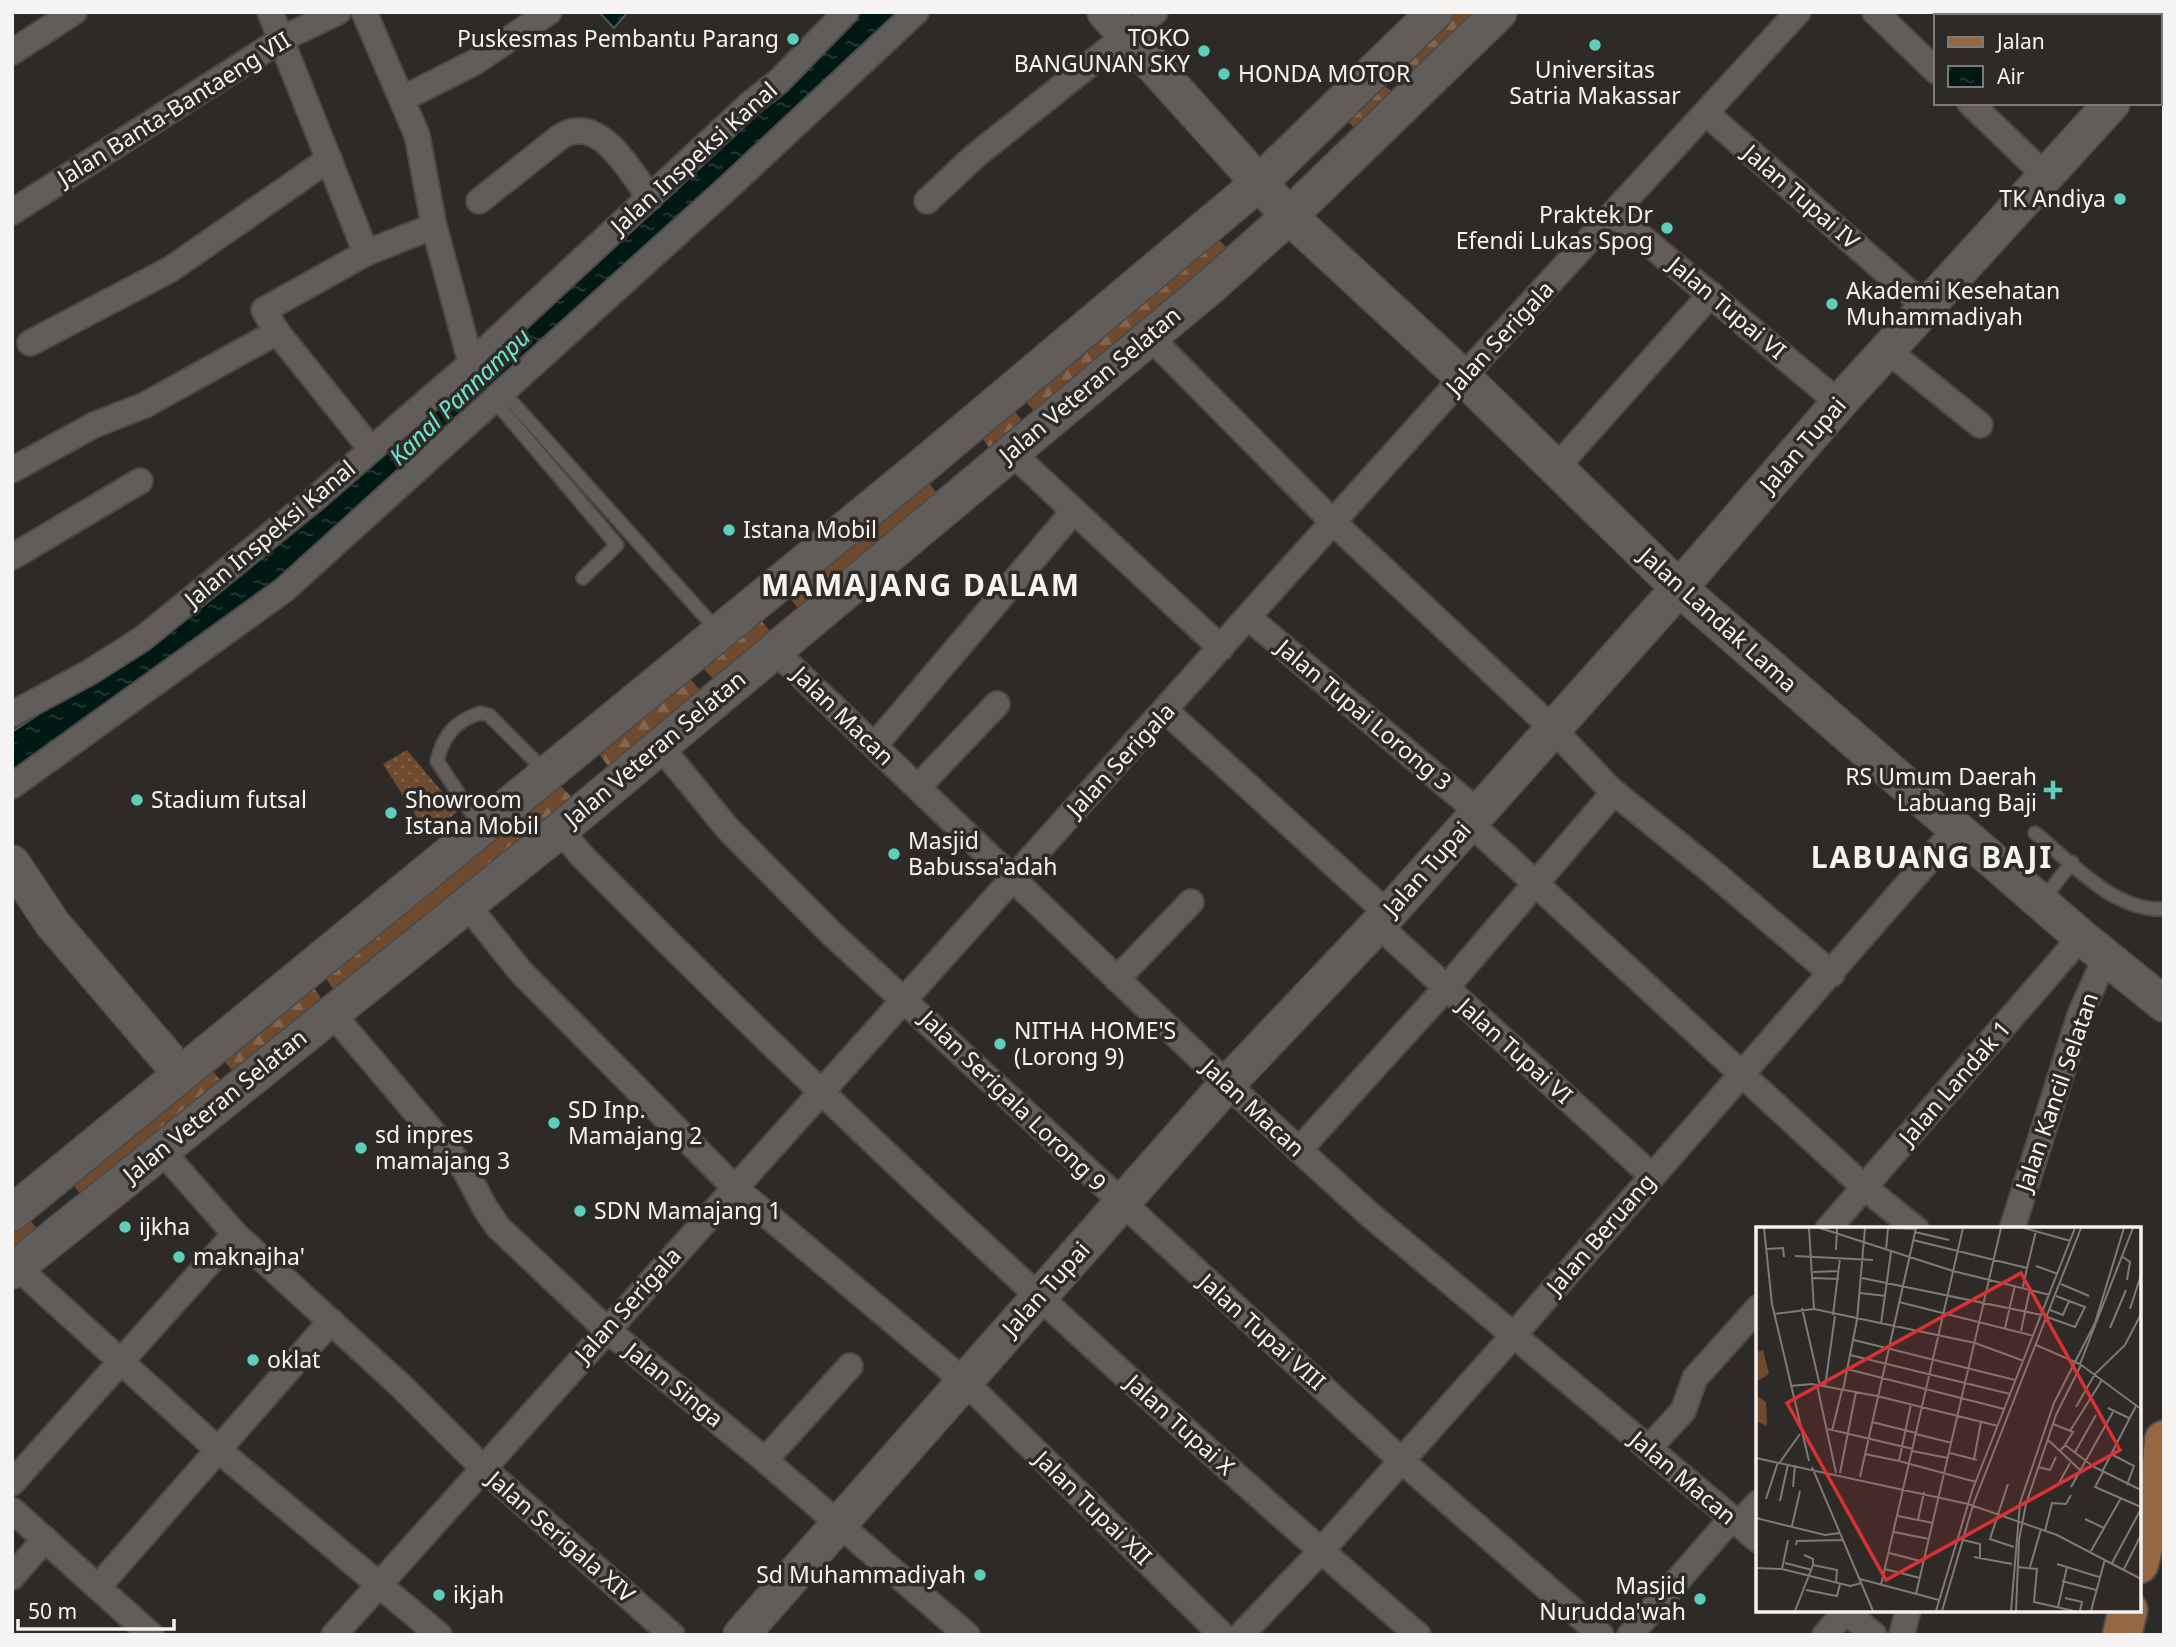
<svg xmlns="http://www.w3.org/2000/svg" width="2176" height="1647" viewBox="0 0 2176 1647" font-family="'Noto Sans',sans-serif">
<style>
.grass{fill:url(#grass-dots)}
.forest{fill:url(#forest-firs)}
.water{fill:url(#water-ripples);stroke:#4a5b57;stroke-width:2}
.lines{fill:none;stroke-linecap:round;stroke-linejoin:round}
.lane-casing{stroke:#4c4947;stroke-width:16}
.street-casing{stroke:#4c4947;stroke-width:28}
.secondary-casing{stroke:#4c4947;stroke-width:38}
.primary-casing{stroke:#4c4947;stroke-width:42}
.lane{stroke:#615d5b;stroke-width:12}
.street{stroke:#615d5b;stroke-width:24}
.secondary{stroke:#615d5b;stroke-width:35}
.primary{stroke:#966742;stroke-width:38}
.poi-dot{fill:#5dceb9;stroke:#2d2a28;stroke-width:2.5}
.labels{text-anchor:middle;stroke-width:7;stroke-linejoin:round;paint-order:stroke}
.poi-label{font-size:23px;fill:#f6f4f2;stroke:#2d2a28;text-anchor:start}
.street-label{font-size:23px;fill:#f6f4f2;stroke:#2d2a28}
.water-label{font-size:24px;font-style:italic;fill:#6de7d0;stroke:#2d2a28}
.district-label{font-size:30px;font-weight:bold;letter-spacing:2px;fill:#f6f4f2;stroke:#2d2a28}
.inset-road{fill:none;stroke:#7d7b79;stroke-width:2}
.view{fill:#d83232;fill-opacity:0.15;stroke:#d83232;stroke-width:3.5}
.inset-edge{fill:none;stroke:#f6f4f2;stroke-width:3.5}
</style>
<defs>
<pattern id="grass-dots" width="8" height="8" patternUnits="userSpaceOnUse" patternTransform="scale(1.75)"><rect width="8" height="8" fill="#704a2f"/><path d="M2 2h.1M6 6h.1" fill="none" stroke="#85654e" stroke-width="1.8" stroke-linecap="round"/></pattern>
<pattern id="forest-firs" width="22" height="20" patternUnits="userSpaceOnUse" patternTransform="scale(1.75)"><rect width="22" height="20" fill="#704a2f"/><path d="M5 1l3.5 6h-7zM16 11l3.5 6h-7z" fill="#85654e"/></pattern>
<pattern id="water-ripples" width="26" height="14" patternUnits="userSpaceOnUse" patternTransform="scale(1.75)"><rect width="26" height="14" fill="#011915"/><path d="M2 4q2-2 4 0t4 0M15 11q2-2 4 0t4 0" fill="none" stroke="#273b38"/></pattern>
</defs>
<rect width="100%" height="100%" fill="#2d2a28"/>
<path class="grass" d="M407,750L458,811L428,835L383,764Z"/>
<g class="forest">
<path d="M1435,12H1499L1418,91L1386,60Z"/>
<path d="M1370,75L1406,102L1367,140L1335,109Z"/>
<path d="M1206,227L1239,260L1045,422L1014,389Z"/>
<path d="M1004,397L1032,434L999,461L972,424Z"/>
<path d="M918,470L946,504L807,620L779,584Z"/>
<path d="M750,607L780,643L724,690L691,656Z"/>
<path d="M679,666L710,702L619,781L589,740Z"/>
<path d="M548,774L584,809L342,1002L316,964Z"/>
<path d="M304,974L330,1011L243,1083L213,1048Z"/>
<path d="M202,1057L230,1093L91,1207L62,1171Z"/>
<path d="M19,1207L48,1242L12,1271V1213Z"/>
</g>
<g class="water">
<path d="M599,12H628L614,28Z"/>
<path d="M857,12H902L288,574L12,774V732L142,646Z"/>
</g>
<g class="lines">
<g class="lane-casing">
<g id="lane">
<path d="M503,392L717,630"/>
<path d="M494,400L617,545L583,578"/>
<path d="M481,827L437,761C443,736 455,721 480,713L489,715L545,771"/>
<path d="M2035,833C2071,862 2114,912 2164,909"/>
<path d="M2042,901L2072,862"/>
</g>
</g>
<g class="street-casing">
<g id="street">
<path d="M270,12L366,253L434,226L471,363"/>
<path d="M364,12L417,135L434,226"/>
<path d="M1875,12L1936,71"/>
<path d="M2066,12L2069,16"/>
<path d="M12,52L74,12"/>
<path d="M404,98L475,62L549,12"/>
<path d="M1970,103L2046,176"/>
<path d="M1707,114L1927,308"/>
<path d="M479,201L560,137C600,112 630,172 650,198"/>
<path d="M927,201L975,156L1155,12"/>
<path d="M12,212L282,39L338,12"/>
<path d="M1614,214L1839,403"/>
<path d="M366,253L264,310L277,332L371,449"/>
<path d="M1149,336L1334,523L1552,728L1610,789V797L1446,988L1299,1150"/>
<path d="M30,343L171,269L329,159"/>
<path d="M1887,350L1980,425"/>
<path d="M1011,452L1221,648"/>
<path d="M1555,469L1711,294"/>
<path d="M12,470L94,425L145,405L277,332"/>
<path d="M12,557L140,481"/>
<path d="M1249,618L1478,812"/>
<path d="M773,649L1227,1084L1369,1214L1758,1540"/>
<path d="M1166,711L1388,914"/>
<path d="M12,714L90,672L142,639L312,501L471,363L750,104L779,81L846,12"/>
<path d="M875,745L1073,512"/>
<path d="M660,746L728,829L832,934L1402,1461L1601,1635"/>
<path d="M12,786L284,590L733,183L916,12"/>
<path d="M918,787L997,704"/>
<path d="M1610,789L1709,869L1832,974"/>
<path d="M1469,822L1865,1188L1916,1229"/>
<path d="M560,830L582,856C850,1127 1129,1385 1418,1635"/>
<path d="M467,905L522,973L735,1188L964,1381L1222,1635"/>
<path d="M1378,925L1652,1176"/>
<path d="M1117,979L1191,902"/>
<path d="M330,1011L465,1170L485,1208L498,1227L606,1329L765,1460L967,1635"/>
<path d="M161,1150L235,1234L400,1385L482,1467L672,1635"/>
<path d="M1828,1229L2081,937"/>
<path d="M2012,1229L2080,1015L2106,956"/>
<path d="M17,1267L216,1448L439,1635"/>
<path d="M1648,1449L1683,1411L1695,1378L1758,1308"/>
<path d="M765,1460L850,1366"/>
<path d="M12,1483L235,1234"/>
<path d="M12,1510L151,1635"/>
<path d="M1739,1524L1758,1503"/>
<path d="M12,1577L45,1539"/>
<path d="M98,1587L331,1321"/>
<path d="M1844,1610L1874,1635"/>
<path d="M334,1635L1463,377L1798,12"/>
<path d="M1241,1635L1321,1551L1512,1337L1956,829"/>
<path d="M1630,1635L1732,1518"/>
<path d="M1825,1635L1846,1611"/>
<path d="M1902,1635L1908,1610"/>
</g>
</g>
<g class="secondary-casing">
<g id="secondary">
<path d="M1105,12L1289,216L1463,377L1679,588L2081,937L2164,1004"/>
<path d="M2160,50L2164,46"/>
<path d="M12,863L52,923L181,1074"/>
<path d="M12,1213L927,462L1260,182L1435,12"/>
<path d="M12,1271L560,830L1211,286L1289,216L1499,12"/>
<path d="M741,1635L1227,1084L1388,914L1679,588L1839,403L2112,103"/>
</g>
</g>
<g class="primary-casing">
<g id="primary">
<path d="M2139,1564L2161,1476L2164,1440"/>
<path d="M2122,1635L2128,1610"/>
</g>
</g>
<use href="#lane" class="lane"/>
<use href="#street" class="street"/>
<use href="#secondary" class="secondary"/>
<use href="#primary" class="primary"/>
</g>
<g class="poi-dot">
<circle cx="793" cy="39" r="7"/>
<circle cx="1595" cy="45" r="7"/>
<circle cx="1204" cy="51" r="7"/>
<circle cx="1224" cy="74" r="7"/>
<circle cx="2120" cy="199" r="7"/>
<circle cx="1667" cy="228" r="7"/>
<circle cx="1832" cy="304" r="7"/>
<circle cx="729" cy="530" r="7"/>
<path d="M2049.5 779.5h7v7h7v7h-7v7h-7v-7h-7v-7h7z"/>
<circle cx="137" cy="800" r="7"/>
<circle cx="391" cy="813" r="7"/>
<circle cx="894" cy="854" r="7"/>
<circle cx="1000" cy="1044" r="7"/>
<circle cx="554" cy="1123" r="7"/>
<circle cx="361" cy="1148" r="7"/>
<circle cx="580" cy="1211" r="7"/>
<circle cx="125" cy="1227" r="7"/>
<circle cx="179" cy="1257" r="7"/>
<circle cx="253" cy="1360" r="7"/>
<circle cx="980" cy="1575" r="7"/>
<circle cx="439" cy="1595" r="7"/>
<circle cx="1700" cy="1599" r="7"/>
</g>
<g class="labels">
<g class="poi-label">
<text x="1190" y="46" text-anchor="end">TOKO<tspan x="1190" dy="26">BANGUNAN SKY</tspan></text>
<text x="779" y="47" text-anchor="end">Puskesmas Pembantu Parang</text>
<text x="1595" y="78" text-anchor="middle">Universitas<tspan x="1595" dy="26">Satria Makassar</tspan></text>
<text x="1238" y="82">HONDA MOTOR</text>
<text x="2106" y="207" text-anchor="end">TK Andiya</text>
<text x="1653" y="223" text-anchor="end">Praktek Dr<tspan x="1653" dy="26">Efendi Lukas Spog</tspan></text>
<text x="1846" y="299">Akademi Kesehatan<tspan x="1846" dy="26">Muhammadiyah</tspan></text>
<text x="743" y="538">Istana Mobil</text>
<text x="2037" y="785" text-anchor="end">RS Umum Daerah<tspan x="2037" dy="26">Labuang Baji</tspan></text>
<text x="151" y="808">Stadium futsal</text>
<text x="405" y="808">Showroom<tspan x="405" dy="26">Istana Mobil</tspan></text>
<text x="908" y="849">Masjid<tspan x="908" dy="26">Babussa'adah</tspan></text>
<text x="1014" y="1039">NITHA HOME'S<tspan x="1014" dy="26">(Lorong 9)</tspan></text>
<text x="568" y="1118">SD Inp.<tspan x="568" dy="26">Mamajang 2</tspan></text>
<text x="375" y="1143">sd inpres<tspan x="375" dy="26">mamajang 3</tspan></text>
<text x="594" y="1219">SDN Mamajang 1</text>
<text x="139" y="1235">ijkha</text>
<text x="193" y="1265">maknajha'</text>
<text x="267" y="1368">oklat</text>
<text x="966" y="1583" text-anchor="end">Sd Muhammadiyah</text>
<text x="1686" y="1594" text-anchor="end">Masjid<tspan x="1686" dy="26">Nurudda'wah</tspan></text>
<text x="453" y="1603">ikjah</text>
</g>
<g class="street-label">
<text transform="translate(174 109) rotate(-32)" y="8">Jalan Banta-Bantaeng VII</text>
<text transform="translate(694 158) rotate(-42)" y="8">Jalan Inspeksi Kanal</text>
<text transform="translate(1801 197) rotate(41)" y="8">Jalan Tupai IV</text>
<text transform="translate(1727 308) rotate(40)" y="8">Jalan Tupai VI</text>
<text transform="translate(1500 338) rotate(-47)" y="8">Jalan Serigala</text>
<text transform="translate(1090 385) rotate(-40)" y="8">Jalan Veteran Selatan</text>
<text transform="translate(1803 445) rotate(-49)" y="8">Jalan Tupai</text>
<text transform="translate(270 534) rotate(-40)" y="8">Jalan Inspeksi Kanal</text>
<text transform="translate(1718 620) rotate(42)" y="8">Jalan Landak Lama</text>
<text transform="translate(1364 715) rotate(40)" y="8">Jalan Tupai Lorong 3</text>
<text transform="translate(843 716) rotate(44)" y="8">Jalan Macan</text>
<text transform="translate(655 749) rotate(-40)" y="8">Jalan Veteran Selatan</text>
<text transform="translate(1121 760) rotate(-47)" y="8">Jalan Serigala</text>
<text transform="translate(1427 869) rotate(-48)" y="8">Jalan Tupai</text>
<text transform="translate(1515 1051) rotate(42)" y="8">Jalan Tupai VI</text>
<text transform="translate(1955 1083) rotate(-49)" y="8">Jalan Landak 1</text>
<text transform="translate(2057 1092) rotate(-71)" y="8">Jalan Kancil Selatan</text>
<text transform="translate(1013 1101) rotate(44)" y="8">Jalan Serigala Lorong 9</text>
<text transform="translate(215 1106) rotate(-39)" y="8">Jalan Veteran Selatan</text>
<text transform="translate(1253 1108) rotate(43)" y="8">Jalan Macan</text>
<text transform="translate(1601 1234) rotate(-49)" y="8">Jalan Beruang</text>
<text transform="translate(1046 1289) rotate(-48)" y="8">Jalan Tupai</text>
<text transform="translate(628 1305) rotate(-48)" y="8">Jalan Serigala</text>
<text transform="translate(1262 1332) rotate(42)" y="8">Jalan Tupai VIII</text>
<text transform="translate(674 1385) rotate(39)" y="8">Jalan Singa</text>
<text transform="translate(1180 1425) rotate(42)" y="8">Jalan Tupai X</text>
<text transform="translate(1683 1478) rotate(40)" y="8">Jalan Macan</text>
<text transform="translate(1093 1508) rotate(44)" y="8">Jalan Tupai XII</text>
<text transform="translate(561 1537) rotate(41)" y="8">Jalan Serigala XIV</text>
</g>
<g class="water-label">
<text transform="translate(460 397) rotate(-44)" y="8">Kanal Pannampu</text>
</g>
<g class="district-label">
<text x="921" y="596">MAMAJANG DALAM</text>
<text x="1932" y="868">LABUANG BAJI</text>
</g>
</g>
<g transform="translate(1756 1227)">
<rect width="385" height="385" fill="#2d2a28"/>
<path d="M0,119L1,125L7,123L13,147L0,155ZM0,168L10,175L11,199L0,194Z" fill="#704a2f"/>
<path class="inset-road" d="M8,1L16,77L53,234M53,1L58,82M64,1L197,44L294,68M132,1L160,2M268,1L315,14M159,5L193,13M157,13L271,41L267,60M10,22L27,21L28,30M80,23L81,1M130,23L132,1M39,29L117,33M367,30L374,35L371,53M280,39L302,47M271,41L280,4M57,45L83,44M57,51L83,52M106,51L286,88M305,57L333,69M104,66L130,69M143,75L278,109M46,81L64,159M374,82L385,48M294,83L307,88L313,74M18,87L58,82L219,116L268,134M77,88L84,31M291,90L319,100L329,80L300,69M125,97L135,25M249,101L259,58M354,101L370,63M265,104L274,62M98,113L259,153M280,118L324,137L385,182M94,128L254,167M324,137L377,1M91,142L248,182M61,158L80,246M34,159L56,157L121,169L242,199M69,160L79,89M87,163L101,93L109,1M155,177L143,234L220,255M320,180L339,147L369,118L385,87M352,181L373,191M116,195L160,206M297,197L317,205L309,218M72,202L157,222M76,204L86,163M314,204L346,153M160,207L196,216M291,212L304,224L309,218L338,240L385,263M156,224L192,231M304,224L325,244M319,225L340,188M194,226L221,233M109,227L143,234M355,227L378,239L371,258M0,231L212,277L301,308L385,352M218,232L225,195M24,235L44,207M56,240L117,384M282,240L294,243L300,230M346,245L380,179M347,245L339,260L385,280M84,246L100,165M104,250L160,1M303,256L314,236M252,257L234,312L258,320M37,260L39,238M315,260L357,185M10,272L22,235M24,274L32,237M142,289L177,296M0,291L69,308L84,306M329,292L348,301M162,293L168,265M36,299L44,264M289,304L296,276L310,277L315,268M138,305L173,312M207,313L224,317V331M40,318L41,314L87,313M335,324L365,271M133,326L168,335M218,330L256,337M29,336L56,343M356,336L385,282M301,337L343,350M57,338L81,343L80,356M262,340L281,342L278,375L318,384M274,340L285,302M0,341L26,342L94,359L106,356M26,342L32,313M129,342L164,351M368,342L385,308M104,352L183,373M306,354L340,363M125,358L207,1M50,363L81,369L84,357M160,367L245,1M309,371L326,375L324,384M302,380L311,340M39,384L57,338V332L48,328M180,384L216,264L319,1M186,384L217,278L325,1M255,384L264,276L298,176L339,96L368,1M260,384L263,313L270,277L300,188L325,138M335,384L349,332"/>
<path class="view" d="M265,46L364,223L130,353L31,176Z"/>
<rect width="385" height="385" class="inset-edge"/>
</g>
<rect width="2176" height="1647" fill="none" stroke="#f6f4f2" stroke-width="28"/>
<rect x="1934" y="14" width="228" height="91" fill="#2d2a28" stroke="#7d7b79" stroke-width="2"/>
<rect x="1948" y="37" width="35" height="10" fill="#966742" stroke="#7d7b79" stroke-width="2"/>
<text x="1997" y="49" font-size="21" fill="#f6f4f2">Jalan</text>
<rect x="1948" y="66" width="35" height="21" fill="url(#water-ripples)" stroke="#7d7b79" stroke-width="2"/>
<text x="1997" y="84" font-size="21" fill="#f6f4f2">Air</text>
<path d="M18 1619v10h156v-10" fill="none" stroke="#f6f4f2" stroke-width="3.5"/>
<text x="28" y="1619" font-size="21" fill="#f6f4f2" stroke="#2d2a28" stroke-width="5" paint-order="stroke">50 m</text>
</svg>
